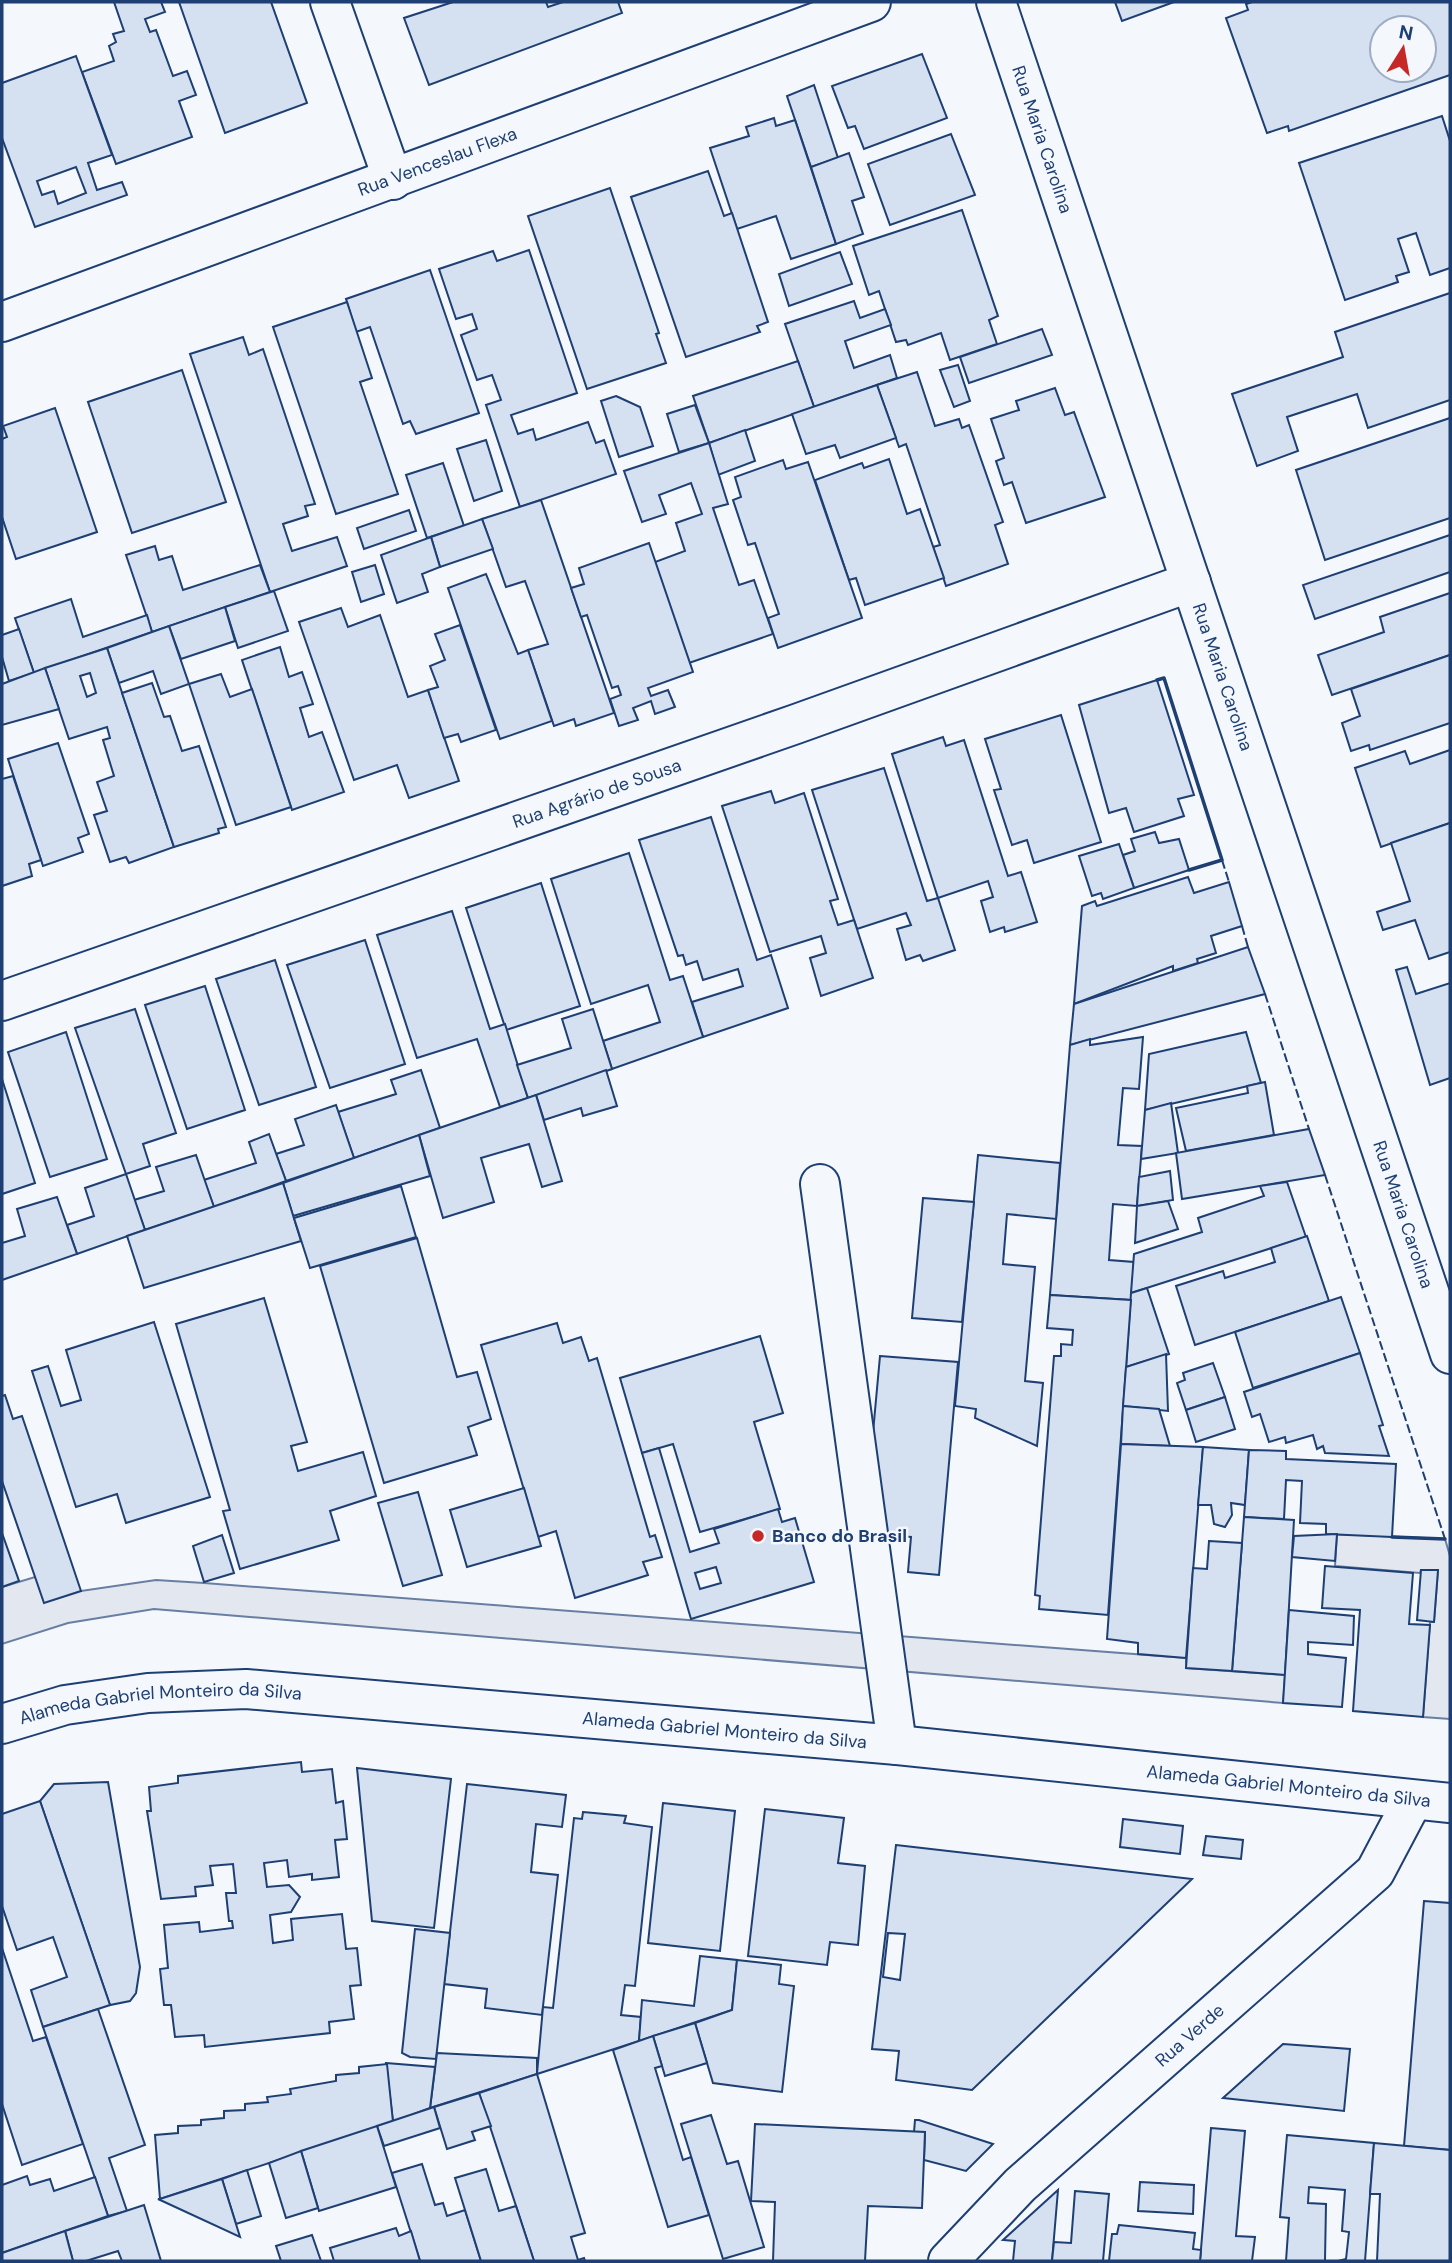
<svg xmlns="http://www.w3.org/2000/svg" width="1452" height="2263" viewBox="0 0 1452 2263" font-family="'DM Sans',sans-serif">
<style>
.parking{fill:#e3e8f0;stroke:#687fa3;stroke-width:2}
.building{fill:#d5e0f0;stroke:#1d3f73;stroke-width:2;fill-rule:evenodd}
.lines{fill:none;stroke-linecap:round;stroke-linejoin:round}
.minor-casing{stroke:#1d3f73;stroke-width:42}
.minor{stroke:#f4f7fb;stroke-width:38}
.fence{stroke:#1d3f73;stroke-width:2;stroke-dasharray:9 3.5;stroke-linecap:butt}
.wall{stroke:#1d3f73;stroke-width:3.5}
.poi-dot{fill:#c62828;stroke:#f4f7fb;stroke-width:2.5}
.labels{text-anchor:middle;stroke-width:5;stroke-linejoin:round;paint-order:stroke}
.street-label{font-size:18px;fill:#1d3f73;stroke:#f4f7fb}
.poi-label{font-size:18px;font-weight:bold;fill:#1d3f73;stroke:#f4f7fb;text-anchor:start}
</style>
<rect width="100%" height="100%" fill="#f4f7fb"/>
<g class="parking">
<path d="M1337,1534L1445,1539L1450,1556V1719L1423,1717L1430,1622H1434L1438,1571L1421,1570L1420,1573L1335,1566Z"/>
<path d="M35,1577L81,1591L156,1580L204,1583L1186,1658V1668L1285,1675L1283,1703L154,1609L68,1623L2,1644V1587Z"/>
</g>
<g class="building">
<path d="M114,2H161L165,12L145,19L150,32L156,30L173,76L187,71L196,95L179,101L192,137L116,164L82,72L114,61L109,46L116,42L113,34L124,31Z"/>
<path d="M179,2H271L307,103L225,133Z"/>
<path d="M453,2H546L548,7L563,2H618L622,13L429,85L404,18Z"/>
<path d="M1115,2H1174L1122,21Z"/>
<path d="M1252,2H1450V75L1289,131L1288,126L1267,133L1226,18L1248,10L1246,4ZM1382,28H1424V70H1382Z"/>
<path d="M922,54L947,118L864,149L855,126L848,128L832,86Z"/>
<path d="M76,56L112,155L88,163L97,190L122,182L127,195L35,227L2,138V83ZM76,167L86,193L58,204L54,191L42,195L37,181Z"/>
<path d="M814,85L838,158L811,167L787,96Z"/>
<path d="M1442,116L1450,141V268L1430,275L1416,233L1398,239L1409,272L1396,276L1398,282L1345,300L1299,163Z"/>
<path d="M774,118L776,126L795,120L836,244L791,259L776,216L737,229L710,148L749,136L746,127Z"/>
<path d="M951,134L975,195L890,225L868,164Z"/>
<path d="M849,153L864,197L852,201L863,234L836,244L811,167Z"/>
<path d="M708,171L724,216L732,213L768,322L757,326L760,332L686,357L631,197Z"/>
<path d="M610,188L659,333L656,334L666,363L587,389L528,216Z"/>
<path d="M962,210L998,316L989,320L997,344L950,360L941,333L908,345L906,340L896,342L879,291L869,295L853,246Z"/>
<path d="M529,250L577,393L511,415L518,434L533,429L536,440L588,422L596,443L604,440L616,474L520,507L486,405L501,400L492,375L477,380L461,335L477,329L472,314L456,319L439,269L493,251L497,261Z"/>
<path d="M840,252L852,284L789,306L779,274Z"/>
<path d="M430,270L479,413L416,434L410,421L403,424L370,327L356,332L346,299Z"/>
<path d="M1450,293V400L1368,428L1357,394L1287,417L1298,451L1257,466L1232,394L1343,357L1335,332Z"/>
<path d="M854,301L860,318L885,309L891,325L845,341L854,368L890,355L897,378L814,407L785,324Z"/>
<path d="M347,302L372,378L360,382L398,494L336,514L273,327Z"/>
<path d="M1042,329L1052,355L969,383L960,357Z"/>
<path d="M243,337L249,355L263,349L315,504L305,506L308,516L283,524L292,551L337,537L347,566L270,592L190,354Z"/>
<path d="M798,361L814,407L709,443L693,396Z"/>
<path d="M958,365L970,401L954,407L940,370Z"/>
<path d="M182,370L226,502L132,533L88,402Z"/>
<path d="M917,372L935,426L959,419L962,428L969,425L1003,522L995,525L1008,564L946,586L933,547L940,545L906,444L899,447L877,385Z"/>
<path d="M877,385L896,438L840,458L835,445L806,454L792,414Z"/>
<path d="M1055,388L1065,415L1074,412L1105,497L1026,523L1012,482L1004,485L996,461L1004,458L991,419L1019,410L1016,401Z"/>
<path d="M616,396L640,407L653,446L619,457L601,401Z"/>
<path d="M695,405L709,443L679,452L667,414Z"/>
<path d="M55,408L97,532L16,559L2,517V439L7,437L3,426Z"/>
<path d="M1450,418V518L1325,560L1296,470Z"/>
<path d="M745,430L755,461L718,475L709,443Z"/>
<path d="M486,440L502,491L474,501L457,449Z"/>
<path d="M709,443L728,504L713,508L739,585L754,580L773,634L689,663L655,562L685,551L676,523L702,514L691,483L659,495L666,514L642,522L624,471Z"/>
<path d="M889,459L907,514L920,509L944,578L865,605L856,578L849,580L815,480L862,463L864,468Z"/>
<path d="M783,460L786,469L808,462L862,618L778,648L768,618L779,614L755,543L748,545L733,500L741,497L735,477Z"/>
<path d="M443,463L464,526L427,538L406,475Z"/>
<path d="M541,500L614,713L576,726L574,719L554,726L528,650L548,644L525,581L506,587L482,519Z"/>
<path d="M409,510L416,531L364,549L357,528Z"/>
<path d="M482,519L493,549L440,567L431,537Z"/>
<path d="M1450,535V572L1315,619L1303,585Z"/>
<path d="M431,537L440,567L422,574L428,592L397,603L381,555Z"/>
<path d="M649,543L693,672L648,688L651,696L668,690L675,707L655,714L651,701L633,708L638,720L619,726L610,699L621,695L618,686L612,688L587,615L581,617L571,588L584,584L579,568Z"/>
<path d="M155,546L159,560L172,556L183,590L260,565L270,592L152,632L126,555Z"/>
<path d="M375,565L384,594L361,602L352,572Z"/>
<path d="M486,574L518,654L528,650L552,721L500,739L448,588Z"/>
<path d="M274,591L288,631L238,648L225,607Z"/>
<path d="M1450,593V655L1332,695L1318,655L1384,632L1380,617Z"/>
<path d="M71,599L83,637L147,615L152,632L34,673L15,618Z"/>
<path d="M225,607L235,641L181,659L169,626Z"/>
<path d="M341,608L348,627L380,615L408,697L428,690L459,781L409,798L397,765L354,780L299,622Z"/>
<path d="M460,625L496,730L461,742L458,734L444,738L428,690L438,687L430,666L445,660L435,634Z"/>
<path d="M169,626L189,684L161,694L153,671L119,683L107,648Z"/>
<path d="M19,629L34,673L9,681L2,657V635Z"/>
<path d="M280,647L289,677L302,672L313,704L300,708L309,737L322,732L344,792L292,810L242,660Z"/>
<path d="M107,648L174,847L129,863L126,857L110,862L94,815L107,811L97,782L114,776L103,740L110,738L107,727L69,739L45,668ZM90,673L96,693L87,697L80,676Z"/>
<path d="M1450,655V723L1370,750L1369,745L1351,751L1342,723L1360,716L1351,689Z"/>
<path d="M45,668L59,709L2,725V684Z"/>
<path d="M221,674L230,697L252,689L291,807L236,825L189,684Z"/>
<path d="M1157,680L1194,795L1178,799L1184,816L1134,832L1126,808L1109,813L1079,705Z"/>
<path d="M152,683L164,717L170,716L182,751L199,746L226,827L218,829L219,833L174,847L122,693Z"/>
<path d="M1061,715L1101,842L1034,863L1027,840L1012,845L994,790L1001,789L985,739Z"/>
<path d="M943,737L946,746L964,740L1008,876L1021,872L1037,922L1005,932L1004,927L990,932L981,901L993,897L988,881L938,898L892,754Z"/>
<path d="M58,743L89,834L78,838L83,852L43,866L8,759Z"/>
<path d="M1450,750V823L1381,847L1355,768L1405,751L1410,764Z"/>
<path d="M884,768L927,901L938,898L955,950L923,961L920,955L906,960L897,929L911,925L906,913L857,929L812,790Z"/>
<path d="M13,776L41,860L29,864L32,876L2,886V779Z"/>
<path d="M771,791L775,803L804,793L838,899L830,901L838,925L854,920L873,978L821,996L810,958L826,953L821,936L770,952L722,806Z"/>
<path d="M711,817L757,960L771,955L788,1008L703,1037L692,1002L743,986L738,969L703,980L697,961L686,965L683,955L678,956L639,840Z"/>
<path d="M1450,823V952L1429,959L1415,920L1383,930L1377,912L1410,901L1391,843Z"/>
<path d="M1155,832L1159,843L1179,839L1189,870L1134,888L1123,855L1135,851L1131,839Z"/>
<path d="M1119,844L1134,888L1103,899L1101,893L1092,896L1079,856Z"/>
<path d="M629,853L670,980L683,976L703,1037L612,1069L603,1041L660,1022L648,985L591,1004L551,879Z"/>
<path d="M1188,877L1194,893L1229,882L1242,926L1211,936L1216,953L1197,959L1198,963L1173,971V966L1074,1004L1082,906L1095,901L1097,906Z"/>
<path d="M541,883L580,1006L506,1030L466,908Z"/>
<path d="M452,911L490,1029L505,1024L528,1098L500,1107L477,1039L417,1058L377,935Z"/>
<path d="M365,940L405,1064L330,1088L287,965Z"/>
<path d="M1248,947L1265,994L1070,1045L1074,1004Z"/>
<path d="M275,960L316,1087L259,1105L216,979Z"/>
<path d="M1407,967L1416,994L1450,983V1078L1430,1085L1396,970Z"/>
<path d="M205,986L245,1110L187,1129L145,1005Z"/>
<path d="M135,1009L176,1133L143,1144L150,1166L126,1174L75,1028Z"/>
<path d="M593,1009L612,1069L528,1098L517,1065L571,1048L562,1019Z"/>
<path d="M66,1032L107,1159L50,1177L8,1052Z"/>
<path d="M1246,1032L1261,1083L1145,1110L1149,1054Z"/>
<path d="M1143,1037L1139,1089L1123,1088L1118,1145L1142,1146L1137,1206L1113,1204L1109,1260L1134,1262L1131,1300L1050,1295L1070,1045L1090,1039V1045Z"/>
<path d="M421,1070L440,1128L354,1158L338,1112L396,1094L391,1080Z"/>
<path d="M606,1070L617,1106L583,1116L581,1108L544,1120L536,1095Z"/>
<path d="M2,1079L35,1183L2,1194Z"/>
<path d="M1265,1082L1274,1135L1186,1151L1176,1108L1248,1093L1247,1086Z"/>
<path d="M536,1095L562,1181L542,1187L529,1144L481,1158L494,1202L443,1218L419,1135Z"/>
<path d="M1171,1103L1178,1153L1141,1159L1145,1110Z"/>
<path d="M336,1105L354,1158L286,1181L276,1154L304,1145L295,1119Z"/>
<path d="M1309,1129L1325,1175L1182,1199L1176,1153Z"/>
<path d="M269,1134L286,1181L214,1207L204,1180L256,1163L249,1142Z"/>
<path d="M419,1135L430,1176L293,1216L283,1183Z"/>
<path d="M196,1155L214,1207L145,1230L134,1200L164,1191L156,1167Z"/>
<path d="M978,1155L1060,1163L1056,1219L1007,1214L1003,1264L1035,1267L1025,1381L1043,1383L1037,1446L975,1418L976,1409L955,1406Z"/>
<path d="M1170,1171L1173,1200L1137,1206L1139,1177Z"/>
<path d="M126,1174L145,1230L77,1254L67,1225L94,1216L85,1188Z"/>
<path d="M1287,1182L1306,1237L1131,1293L1134,1254L1202,1232L1198,1218L1264,1196L1260,1186Z"/>
<path d="M283,1183L301,1241L144,1288L127,1236Z"/>
<path d="M401,1186L416,1237L310,1268L294,1218Z"/>
<path d="M57,1197L77,1254L2,1280V1243L25,1236L17,1209Z"/>
<path d="M923,1198L974,1202L962,1322L912,1318Z"/>
<path d="M1168,1201L1178,1229L1135,1243L1137,1206Z"/>
<path d="M1307,1236L1329,1301L1195,1345L1176,1286L1223,1271L1225,1278L1275,1262L1271,1248Z"/>
<path d="M417,1238L457,1377L477,1372L491,1419L468,1427L477,1455L384,1483L320,1266Z"/>
<path d="M1147,1288L1169,1354L1126,1367L1131,1293Z"/>
<path d="M1050,1295L1131,1300L1108,1615L1039,1609L1040,1596L1035,1595L1054,1356H1061V1344L1072,1345L1073,1330L1047,1328Z"/>
<path d="M1341,1297L1360,1353L1253,1388L1235,1332Z"/>
<path d="M264,1298L307,1442L291,1446L298,1471L363,1452L376,1496L330,1511L339,1540L240,1569L223,1511L230,1510L176,1324Z"/>
<path d="M154,1322L210,1497L126,1523L117,1494L76,1507L32,1371L48,1366L61,1406L81,1400L66,1350Z"/>
<path d="M557,1323L563,1343L581,1337L589,1361L597,1358L650,1537L655,1535L662,1557L643,1562L648,1575L575,1598L556,1531L538,1537L481,1345Z"/>
<path d="M760,1336L783,1413L754,1422L780,1509L700,1532L673,1444L642,1453L620,1378Z"/>
<path d="M1360,1353L1383,1425L1379,1426L1389,1456L1325,1453L1323,1446L1317,1449L1313,1435L1286,1443L1285,1437L1269,1442L1260,1414L1252,1417L1244,1392Z"/>
<path d="M1166,1354L1168,1411L1123,1406L1126,1367Z"/>
<path d="M880,1356L958,1362L939,1575L908,1572L911,1537L885,1535L866,1509Z"/>
<path d="M1213,1363L1225,1397L1186,1410L1177,1383L1185,1380L1183,1373Z"/>
<path d="M5,1395L13,1419L22,1416L81,1591L44,1603L2,1481V1396Z"/>
<path d="M1225,1397L1235,1429L1196,1442L1186,1410Z"/>
<path d="M1123,1406L1159,1409L1170,1446L1121,1444Z"/>
<path d="M1121,1444L1203,1447L1186,1658L1138,1654V1643L1107,1639Z"/>
<path d="M1203,1447L1249,1450L1245,1505L1231,1503L1232,1515L1225,1527L1214,1524L1211,1505H1198Z"/>
<path d="M659,1448L690,1552L719,1543L714,1529L778,1509L782,1522L795,1518L814,1582L691,1619L642,1453ZM716,1567L721,1583L700,1589L695,1573Z"/>
<path d="M1249,1450L1286,1451V1459L1396,1464L1392,1537L1326,1534V1524L1300,1523L1302,1481L1286,1480L1284,1519L1244,1517Z"/>
<path d="M524,1488L541,1546L467,1567L450,1510Z"/>
<path d="M418,1492L442,1575L403,1586L378,1503Z"/>
<path d="M1244,1517L1294,1520L1285,1675L1232,1671Z"/>
<path d="M2,1533L19,1581L2,1587Z"/>
<path d="M1337,1534L1335,1561L1292,1557L1294,1536Z"/>
<path d="M222,1535L234,1573L204,1582L193,1546Z"/>
<path d="M1209,1541L1242,1543L1232,1671L1186,1668L1193,1568L1207,1569Z"/>
<path d="M1325,1566L1413,1573L1409,1624L1430,1625L1423,1717L1353,1711L1360,1610L1322,1608Z"/>
<path d="M1421,1570H1438L1434,1622L1417,1620Z"/>
<path d="M1289,1610L1354,1616L1353,1645L1308,1642V1654L1346,1658L1342,1707L1283,1703Z"/>
<path d="M301,1762L302,1772L332,1769L336,1803L343,1801L347,1839L335,1840L339,1877L312,1880V1874L289,1877L287,1860L264,1863L267,1887L289,1885L300,1897L291,1912L270,1915L273,1943L293,1940L291,1919L342,1914L346,1949L357,1948L361,1985L350,1986L354,2019L329,2022L330,2033L205,2047L204,2035L175,2037L171,2005H164L160,1969L168,1968L164,1925L199,1922L200,1932L233,1928L232,1921H229L226,1893H236L233,1864L210,1866L213,1885L195,1887L196,1896L161,1899L147,1811H151L149,1787L178,1783V1776Z"/>
<path d="M357,1768L451,1779L434,1928L372,1921Z"/>
<path d="M108,1782L140,1967L136,1993L130,2001L110,2005L40,1801L54,1784Z"/>
<path d="M467,1784L566,1795L562,1827L536,1824L531,1872L558,1875L542,2015L485,2008L487,1989L444,1984Z"/>
<path d="M40,1801L110,2005L43,2027L31,1990L67,1977L53,1937L17,1950L2,1906V1814Z"/>
<path d="M663,1803L735,1811L720,1951L648,1943Z"/>
<path d="M765,1809L844,1818L838,1863L865,1866L858,1945L830,1942L827,1965L748,1956Z"/>
<path d="M583,1812L626,1816L624,1823L652,1827L635,1986L625,1985L621,2015L641,2017L639,2041L537,2074L543,2007L553,2008L574,1818L582,1819Z"/>
<path d="M1123,1819L1183,1826L1180,1854L1120,1847Z"/>
<path d="M1206,1836L1243,1840L1241,1859L1203,1855Z"/>
<path d="M896,1845L1192,1879L972,2090L896,2080L899,2051L872,2049ZM888,1933L905,1934L900,1980L883,1977Z"/>
<path d="M1424,1901L1450,1903V2150L1404,2146Z"/>
<path d="M415,1929L450,1933L436,2059L410,2057L402,2053Z"/>
<path d="M2,1948L33,2041L46,2037L83,2144L22,2165L2,2104Z"/>
<path d="M700,1956L737,1960L732,2010L639,2041L642,2000L694,2006Z"/>
<path d="M737,1960L781,1965L779,1984L794,1986L782,2092L713,2083L695,2023L732,2010Z"/>
<path d="M98,2009L145,2145L109,2158L127,2211L108,2216L43,2027Z"/>
<path d="M695,2023L707,2063L665,2076L653,2036Z"/>
<path d="M653,2036L662,2066L655,2068L683,2160L691,2157L709,2215L668,2227L613,2050Z"/>
<path d="M1283,2044L1350,2049L1344,2111L1223,2098Z"/>
<path d="M437,2053L537,2058V2074L430,2108Z"/>
<path d="M386,2063L435,2067L430,2108L393,2122Z"/>
<path d="M387,2064L393,2122L160,2199L155,2135L178,2133V2126L201,2125V2120L224,2118V2111L245,2110V2104L268,2102L267,2097L291,2094L290,2089L336,2081V2075L359,2073V2067Z"/>
<path d="M537,2074L585,2233L571,2237L578,2260L584,2258L585,2261H534L479,2093Z"/>
<path d="M479,2093L491,2126L472,2132L475,2140L447,2149L434,2107Z"/>
<path d="M434,2107L440,2128L384,2146L377,2126Z"/>
<path d="M711,2115L727,2164L738,2161L764,2247L723,2259L681,2124Z"/>
<path d="M915,2120H919L993,2144L966,2171L924,2160L925,2132H914Z"/>
<path d="M755,2124L925,2132L922,2208L868,2206L865,2261H773L775,2202L751,2201Z"/>
<path d="M377,2126L396,2187L319,2211L301,2151Z"/>
<path d="M1211,2128L1245,2131L1236,2236L1255,2237L1252,2261H1200Z"/>
<path d="M1287,2135L1374,2143L1365,2261H1338L1346,2259L1349,2232L1342,2231L1345,2190L1309,2187L1308,2203L1326,2204L1325,2261H1328H1286L1289,2218L1280,2217Z"/>
<path d="M1374,2143L1450,2150V2261H1377L1380,2194H1370Z"/>
<path d="M301,2151L318,2208L286,2218L269,2163Z"/>
<path d="M422,2164L435,2205L443,2203L447,2216L465,2210L481,2261H420L392,2173Z"/>
<path d="M486,2169L499,2211L516,2206L534,2261H481L455,2178Z"/>
<path d="M247,2170L261,2216L236,2224L222,2179Z"/>
<path d="M27,2176L30,2185L50,2179L54,2191L95,2177L108,2216L2,2253V2185Z"/>
<path d="M222,2179L240,2237L158,2199H160Z"/>
<path d="M1140,2182L1194,2185L1193,2214L1138,2211Z"/>
<path d="M1058,2190L1052,2261H1013L1015,2241L1003,2240Z"/>
<path d="M1075,2191L1109,2194L1103,2261H1052L1054,2242L1071,2243Z"/>
<path d="M144,2205L161,2261H122L118,2251L86,2261H73L65,2231Z"/>
<path d="M1119,2225L1195,2233L1193,2249L1201,2250L1200,2261H1109L1112,2234H1117Z"/>
<path d="M396,2228L399,2236L411,2231L420,2261H334L330,2248Z"/>
<path d="M65,2231L73,2261H2V2253Z"/>
<path d="M312,2235L321,2261H281L276,2246Z"/>
</g>
<g class="lines">
<g class="minor-casing">
<g id="minor">
<path d="M330,2L393,180"/>
<path id="s1" d="M996,2L1450,1354"/>
<path id="s2" d="M2,322L871,2"/>
<path id="s3" d="M2,1001L796,724L1191,582"/>
<path d="M820,1184L897,1745"/>
<path id="s4" d="M2,1724L65,1705L148,1693L246,1689L897,1745L1450,1803"/>
<path id="s5" d="M948,2261L1020,2185L1375,1872L1413,1800"/>
</g>
</g>
<use href="#minor" class="minor"/>
<g class="fence">
<path d="M1222,860L1229,882"/>
<path d="M1242,926L1248,947"/>
<path d="M1265,994L1309,1129"/>
<path d="M1325,1175L1445,1539"/>
</g>
<g class="wall">
<path d="M1157,680L1164,678L1222,860L1189,870"/>
<path d="M1392,1537L1445,1539"/>
</g>
</g>
<circle class="poi-dot" cx="758" cy="1536" r="7"/>
<g class="labels">
<g class="street-label">
<text dy="6" stroke="none"><textPath href="#s1" startOffset="145">Rua Maria Carolina</textPath></text>
<text dy="6" stroke="none"><textPath href="#s2" startOffset="464">Rua Venceslau Flexa</textPath></text>
<text dy="6" stroke="none"><textPath href="#s1" startOffset="712">Rua Maria Carolina</textPath></text>
<text dy="6" stroke="none"><textPath href="#s3" startOffset="630">Rua Agrário de Sousa</textPath></text>
<text dy="6" stroke="none"><textPath href="#s1" startOffset="1279">Rua Maria Carolina</textPath></text>
<text dy="6" stroke="none"><textPath href="#s4" startOffset="161">Alameda Gabriel Monteiro da Silva</textPath></text>
<text dy="6" stroke="none"><textPath href="#s4" startOffset="728">Alameda Gabriel Monteiro da Silva</textPath></text>
<text dy="6" stroke="none"><textPath href="#s4" startOffset="1295">Alameda Gabriel Monteiro da Silva</textPath></text>
<text dy="6" stroke="none"><textPath href="#s5" startOffset="331">Rua Verde</textPath></text>
</g>
<g class="poi-label">
<text x="772" y="1542">Banco do Brasil</text>
</g>
</g>
<rect width="1452" height="2263" fill="none" stroke="#1d3f73" stroke-width="7"/>
<g transform="translate(1403 49) rotate(11)"><circle r="33" fill="#f4f7fb" stroke="#9eadc5" stroke-width="2"/>
<path d="M0-5L12 26L0 18L-12 26Z" fill="#c62828"/>
<text y="-10" font-size="19" font-weight="bold" text-anchor="middle" fill="#1d3f73">N</text>
</g>
</svg>
